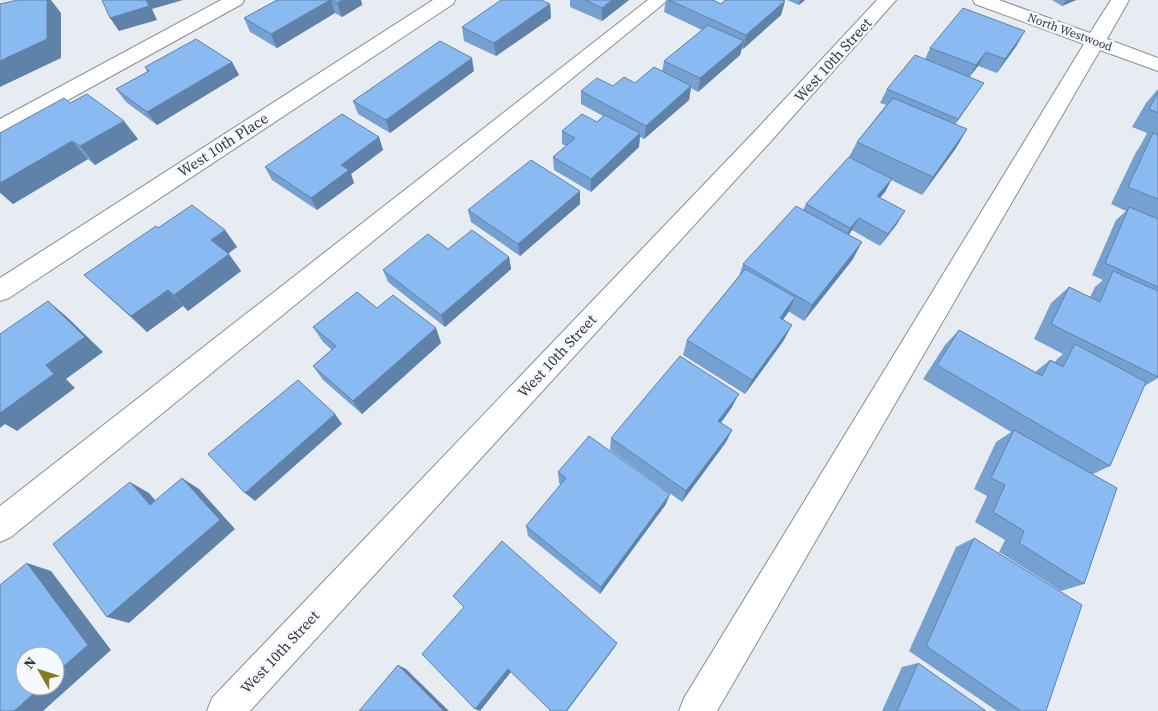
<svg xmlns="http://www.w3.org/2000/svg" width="1158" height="711" viewBox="0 0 1158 711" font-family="'Source Serif 4',serif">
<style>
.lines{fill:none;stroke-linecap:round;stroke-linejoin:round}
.minor-casing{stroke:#898e93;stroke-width:2}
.minor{fill:#fff;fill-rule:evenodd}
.wall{fill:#76a0cf}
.shaded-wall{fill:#6082a9}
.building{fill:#89baf1;stroke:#6082a9}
.labels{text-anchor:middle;stroke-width:5;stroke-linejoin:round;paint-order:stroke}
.far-street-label{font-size:12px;fill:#36383b;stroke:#f5f9fe}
.street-label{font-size:15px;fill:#36383b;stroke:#f5f9fe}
</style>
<rect width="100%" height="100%" fill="#e7ecf2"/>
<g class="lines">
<g class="minor-casing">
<g id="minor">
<path d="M221,0H244L242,4L8,133L0,135V119Z"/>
<path d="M433,0H455L453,4L9,298L0,301V278Z"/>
<path d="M648,0H668L11,537L0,542V506Z"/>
<path d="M877,0H896L772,140L250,711H207L212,698L756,130Z"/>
<path d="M973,0H999L1090,33L1111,0H1129L1107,39L1158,58V71L1100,50L717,711H679L684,698L1084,44L975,4Z"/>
</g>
</g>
<use href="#minor" class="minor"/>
</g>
<g class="wall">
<path d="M277,0H361L362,5L342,17L335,13L277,48L250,32L244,18Z"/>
<path d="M570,0H629L602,21L570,7Z"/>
<path d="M666,0H713L721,4L785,1L781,15L743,49L742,48L740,55L698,92L691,88L689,100L644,139L640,137L639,147L591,192L554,170L553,157L566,146L562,144V131L597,122L603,116L581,104V91L635,83L662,72L664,61L702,30L664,12Z"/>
<path d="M787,0H805L799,5Z"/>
<path d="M1052,0H1076L1062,6Z"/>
<path d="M550,4L551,18L496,56L464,41L462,27Z"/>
<path d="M1017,45L997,73L978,66L969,77L975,96L955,124L967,129L956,148L922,195L891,180L885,192L879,198L897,224L880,246L852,230L849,235L853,259L804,321L788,311L783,320L784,340L745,394L683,355L687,340L739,276L743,264L803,210L806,204L849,157L857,142L886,105L880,103L887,89L925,59L930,48Z"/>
<path d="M232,62L239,75L157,125L126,102L116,89L147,72L145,67Z"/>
<path d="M474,71L390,133L358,114L353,101Z"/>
<path d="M1158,89V378L1143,387L1110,466L1093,474L1084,584L1061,591L999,552L1005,540L975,522L987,496L974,489L996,442L1011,432L923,379L945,345L959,330L1035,372L1050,360L1055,362L1057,359L1063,354L1034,339L1051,303L1069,287L1090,297L1095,287L1103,280L1092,275L1116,220L1126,211L1111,204L1136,152L1139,148L1147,133L1132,127L1146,103Z"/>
<path d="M0,133L138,139L95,165L88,159L13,204L0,193Z"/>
<path d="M379,137L383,150L351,174L354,183L317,210L272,180L265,167Z"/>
<path d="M580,191V204L520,256L471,222L468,210Z"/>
<path d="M158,228L225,230L237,247L228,254L241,271L188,311L183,306L147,332L84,275Z"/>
<path d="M509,257L511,269L445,327L388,282L383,270Z"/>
<path d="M377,308L436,328L441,343L362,414L323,380L313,366L332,350L323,342L313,327Z"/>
<path d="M732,407L721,423L732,430L726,442L682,502L610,450L611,438Z"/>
<path d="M558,472L666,504L600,594L528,536L526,526L561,485L559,483Z"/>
<path d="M974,538L1046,711H997L909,651L956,547Z"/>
<path d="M918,663L986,711H882L902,667Z"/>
</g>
<g class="shaded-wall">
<path d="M47,0H51L61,13V58L0,87V61Z"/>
<path d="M146,0H183L152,9L157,20L119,31L110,18Z"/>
<path d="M330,0H331L335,13L277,48L271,34Z"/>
<path d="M343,0H361L362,5L342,17L337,3Z"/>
<path d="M612,0H629L602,21V8Z"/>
<path d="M800,0H805L799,5Z"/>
<path d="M1066,0H1076L1062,6Z"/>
<path d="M785,1L781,15L743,49L746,35Z"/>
<path d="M550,4L551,18L496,56L494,43Z"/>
<path d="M1025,31L1017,45L997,73L1005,59Z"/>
<path d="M744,41L740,55L698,92L700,78Z"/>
<path d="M986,52L978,66L968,79L976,65Z"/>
<path d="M472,58L474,71L390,133L386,120Z"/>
<path d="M232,62L239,75L157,125L147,112Z"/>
<path d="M984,83L975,96L950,132L958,119Z"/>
<path d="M691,86L689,100L644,139L646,126Z"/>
<path d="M124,121L138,139L95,165L80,146Z"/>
<path d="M967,129L956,148L922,195L933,177Z"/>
<path d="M640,133L639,147L591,192V179Z"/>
<path d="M379,137L383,150L351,174L354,183L317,210L311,198L341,165Z"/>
<path d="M72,141L88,159L13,204L0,192V183Z"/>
<path d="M892,179L885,192L870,209L877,196Z"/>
<path d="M580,191V204L520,256L518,244Z"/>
<path d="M905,211L897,224L880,246L888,234Z"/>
<path d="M859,218L852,230L844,241L850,228Z"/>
<path d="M225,230L237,247L223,257L211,240Z"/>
<path d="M862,242L853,259L804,321L812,305Z"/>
<path d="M229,254L241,271L188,311L174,295Z"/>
<path d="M509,257L511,269L445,327L441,315Z"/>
<path d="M168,290L183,306L147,332L131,316Z"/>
<path d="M795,297L788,313L773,333L780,318Z"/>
<path d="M48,301L67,317L103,352L66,379L75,388L17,431L5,424L0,428V413L46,365Z"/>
<path d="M792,325L784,340L745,394L752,380Z"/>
<path d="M436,328L441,343L362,414L353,401Z"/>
<path d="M739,394L732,407L713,433L718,421Z"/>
<path d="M335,414L342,424L255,501L245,493Z"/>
<path d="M732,430L726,442L682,502L686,491Z"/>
<path d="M182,478L199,489L235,529L129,623L107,617Z"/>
<path d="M130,482L149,493L168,515L150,505Z"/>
<path d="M670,494L666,504L600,594L601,587Z"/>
<path d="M27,563L51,571L111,650L43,711H14L42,686H55V674Z"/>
<path d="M617,643L615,647L567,711H566Z"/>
<path d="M398,665L406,669L449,711H444Z"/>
<path d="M508,669L511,672L480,711L475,709Z"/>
</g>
<g class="building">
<path d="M18,0H47V39L0,61V4Z"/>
<path d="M102,0H146L149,6L110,18Z"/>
<path d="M277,0H330L271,34L244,18Z"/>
<path d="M331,0H343L337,3Z"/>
<path d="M501,0H541L550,4L494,43L462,27Z"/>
<path d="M585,0H612L602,8Z"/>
<path d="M669,0H713L721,4L725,0H782L785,1L746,35Z"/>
<path d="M963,8L1025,31L1005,59L986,52L976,65L930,48Z"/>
<path d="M708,25L744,41L700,78L664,61Z"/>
<path d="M196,39L232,62L147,112L116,89L149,71L145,67Z"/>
<path d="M440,41L472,58L386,120L353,101Z"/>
<path d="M915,55L984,83L958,119L887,89Z"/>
<path d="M654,67L691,86L646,126L581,91L597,78L613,86L624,77L635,83Z"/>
<path d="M1158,92V113L1149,109Z"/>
<path d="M87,94L124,121L80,146L72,141L0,183V142L1,141H0V133L64,98L70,103Z"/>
<path d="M893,98L967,129L933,177L857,142Z"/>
<path d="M342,114L379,137L341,165L349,170L311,198L265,167Z"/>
<path d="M582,114L597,122L605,115L640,133L591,179L553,157L575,138L562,131Z"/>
<path d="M1153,133L1158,135V199L1128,187Z"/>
<path d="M849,157L892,179L877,196L905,211L888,234L859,218L850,228L806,204Z"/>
<path d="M531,160L580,191L518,244L468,210Z"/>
<path d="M192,205L225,230L211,240L229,254L174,295L168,290L131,316L84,275L156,226L158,228Z"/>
<path d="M796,206L862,242L812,305L743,264Z"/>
<path d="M1129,207L1158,219V287L1105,263Z"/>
<path d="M472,230L509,257L441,315L383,270L428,234L448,249Z"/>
<path d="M745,269L795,297L780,318L792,325L752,380L687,340Z"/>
<path d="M1113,271L1158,291V377L1051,324L1069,287L1100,302Z"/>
<path d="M357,292L377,308L393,295L436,328L353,401L313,366L336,346L313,327Z"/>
<path d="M48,301L85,337L46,365L54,374L0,413V334Z"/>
<path d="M959,330L1042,376L1050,360L1063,367L1075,344L1146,382L1110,466L937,365Z"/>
<path d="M680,356L739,394L718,421L732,430L686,491L611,438Z"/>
<path d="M298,380L335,414L245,493L208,454Z"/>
<path d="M1014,430L1117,488L1084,584L1019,543L1024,531L993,512L1005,485L991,478Z"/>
<path d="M589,436L670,494L601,587L526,526L566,478L558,472Z"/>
<path d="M182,478L220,520L107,617L53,544L130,482L150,505Z"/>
<path d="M974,538L1082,605L1046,711H1021L926,646Z"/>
<path d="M502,541L617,643L566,711H551L508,669L475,709L422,654L464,607L453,596Z"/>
<path d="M27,563L88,645L55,674V656H25V686H42L14,711H0V585Z"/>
<path d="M918,663L986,711H897Z"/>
<path d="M398,665L444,711H359Z"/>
</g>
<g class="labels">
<g class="far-street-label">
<text transform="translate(1070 32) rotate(20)" y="4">North Westwood</text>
</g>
<g class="street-label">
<text transform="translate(833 60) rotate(-48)" y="5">West 10th Street</text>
<text transform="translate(223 145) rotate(-33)" y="5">West 10th Place</text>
<text transform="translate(557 356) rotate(-47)" y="5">West 10th Street</text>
<text transform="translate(280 652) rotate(-47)" y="5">West 10th Street</text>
</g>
</g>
<g transform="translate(40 671) rotate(309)"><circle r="24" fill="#f5f9fe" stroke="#a9acb0"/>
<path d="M0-4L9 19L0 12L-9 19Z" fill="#807d24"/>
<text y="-8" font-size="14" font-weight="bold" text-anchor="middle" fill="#36383b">N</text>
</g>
</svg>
